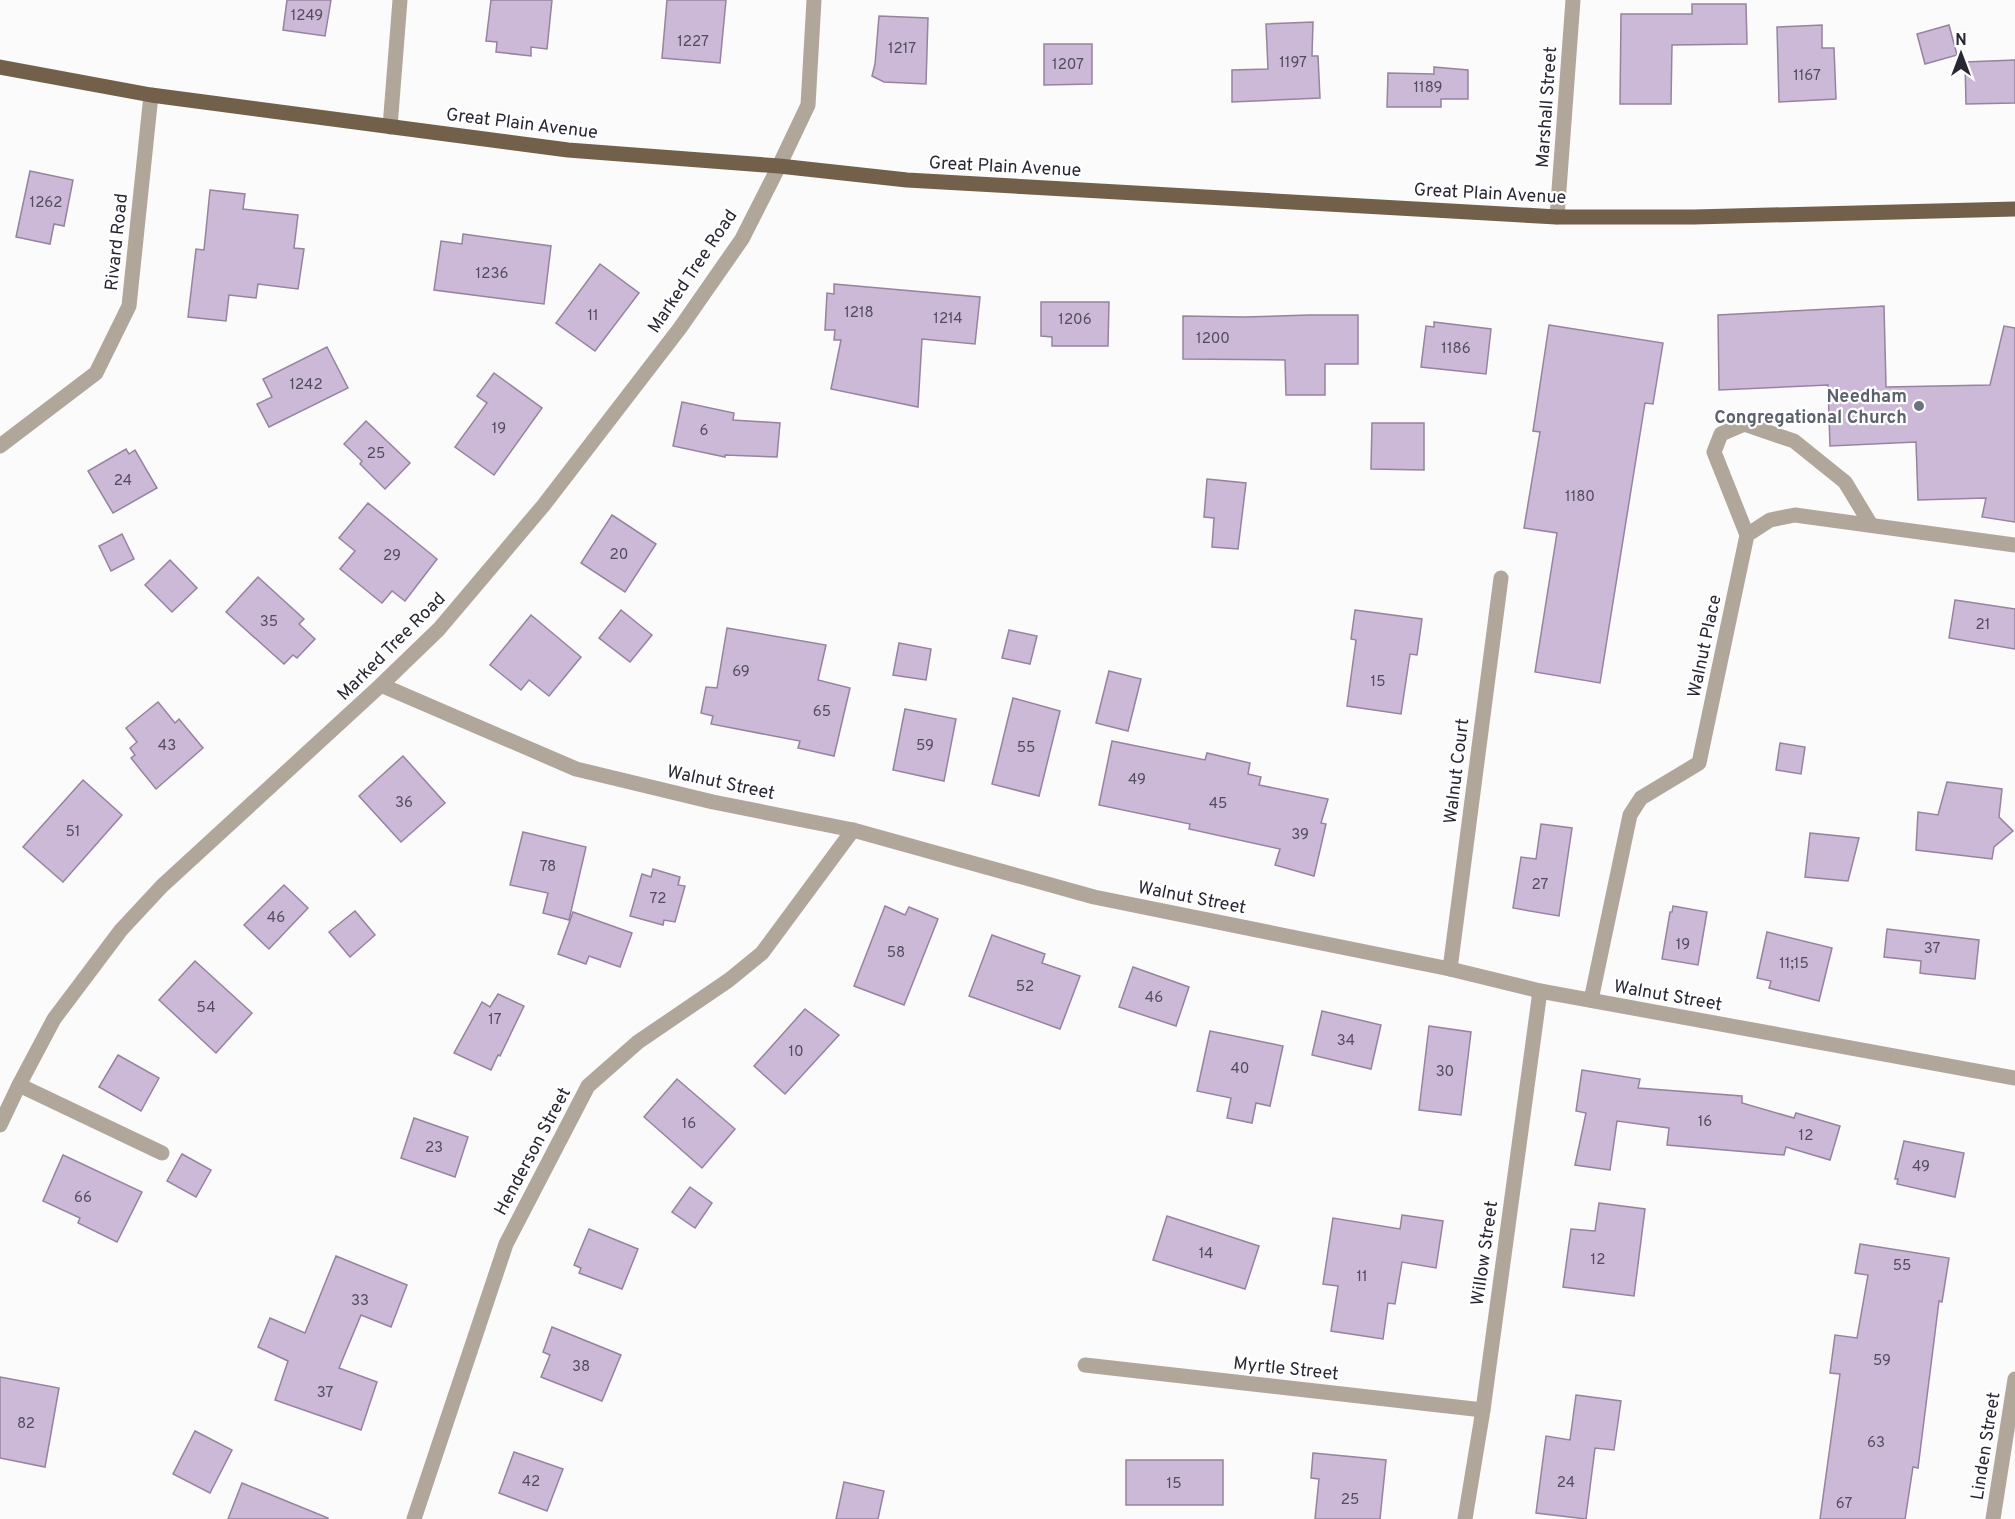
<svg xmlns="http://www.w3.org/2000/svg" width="2015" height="1519" viewBox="0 0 2015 1519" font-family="Overpass,sans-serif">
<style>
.building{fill:#ccb9d8;stroke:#95839f;stroke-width:1.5}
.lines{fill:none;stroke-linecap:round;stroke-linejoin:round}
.service{stroke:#b1a69a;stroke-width:15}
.minor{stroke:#b1a69a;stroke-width:15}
.tertiary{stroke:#b1a69a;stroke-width:15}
.primary{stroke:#72604b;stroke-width:15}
.worship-dot{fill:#6b7280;stroke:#fff;stroke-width:2}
.labels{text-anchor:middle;stroke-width:4.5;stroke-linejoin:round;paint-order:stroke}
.number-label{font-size:15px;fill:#524c5d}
.street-label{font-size:18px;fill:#292734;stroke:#fff}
.worship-label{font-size:18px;font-weight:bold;fill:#5b616d;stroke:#fff;text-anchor:end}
</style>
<rect width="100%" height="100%" fill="#fbfbfb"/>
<g class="building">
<path d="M287,0H331L325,36L283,30Z"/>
<path d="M491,0H552L547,49L531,47V56L496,52L497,42L486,41Z"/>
<path d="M667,0H726L720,63L662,58Z"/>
<path d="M1692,4H1746L1747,44L1672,45L1671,104H1620L1621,14H1692Z"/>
<path d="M879,16L928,18L926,84L884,82L872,76L875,64Z"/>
<path d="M1313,22L1312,56H1318L1320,98L1232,102V70L1268,69L1266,24Z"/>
<path d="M1822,25V48H1834L1836,99L1779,102L1777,27Z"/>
<path d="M1949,25L1957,55L1925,64L1917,34Z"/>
<path d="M1044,44H1092V84L1044,85Z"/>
<path d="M2015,60V103L1966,104L1965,62Z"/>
<path d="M1434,67L1468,70V99H1441V107H1387L1388,73L1434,74Z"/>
<path d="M30,171L73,180L64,226L54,224L50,244L16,237Z"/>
<path d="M210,190L245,194L243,209L298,215L294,248L304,249L298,289L258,284L256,298L229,295L226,321L188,317L196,249L204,250Z"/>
<path d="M463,234L551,246L544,304L434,290L441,241L462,244Z"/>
<path d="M600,264L639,293L595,351L556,323Z"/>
<path d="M834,284L980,297L975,344L922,339L918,407L831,389L841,340H834L835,330H825L827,293L834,294Z"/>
<path d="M1041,302H1109L1108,346H1052V337L1041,336Z"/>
<path d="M1884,306L1886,387L1990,385L2004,326L2015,328V522L1982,517L1986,498L1918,500L1916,442L1830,446L1828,385L1719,390L1718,315Z"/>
<path d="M1309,315H1358V364H1325V395H1286L1285,360L1183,359V316L1244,317Z"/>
<path d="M1434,322L1491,329L1486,374L1421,367L1426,326L1434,327Z"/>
<path d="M1549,325L1663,343L1653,404L1645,403L1600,683L1535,672L1557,533L1524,528L1540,432L1533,431Z"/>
<path d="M327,347L348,388L269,427L257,404L272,397L263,379Z"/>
<path d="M494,373L542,408L494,475L455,447L487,403L477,396Z"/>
<path d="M682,402L734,413L733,420L780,423L777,457L725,455V457L673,446Z"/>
<path d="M366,421L410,463L385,489L360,464L362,461L344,444Z"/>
<path d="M1372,423H1424V470L1371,469Z"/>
<path d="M126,449L129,454L135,450L157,488L113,513L88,471Z"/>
<path d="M1207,479L1246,483L1238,549L1212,547L1214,518L1204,517Z"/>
<path d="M368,503L437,559L405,601L392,591L382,603L340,569L355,551L339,538Z"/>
<path d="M612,515L656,544L625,592L581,563Z"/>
<path d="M122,534L134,559L111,571L99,546Z"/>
<path d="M170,560L197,588L172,612L145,585Z"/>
<path d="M258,577L304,619L299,624L315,639L297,658L293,655L284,664L226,612Z"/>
<path d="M1955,600L2015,609V649L1949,638Z"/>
<path d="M621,610L652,635L630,662L599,638Z"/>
<path d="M1355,610L1422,619L1417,655L1410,654L1401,714L1347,706L1356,640L1351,639Z"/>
<path d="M531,615L581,657L549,696L529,680L521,690L490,665Z"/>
<path d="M727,628L826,645L818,680L850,688L834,756L798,748L800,741L711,724L713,716L701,713L706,687L717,688Z"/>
<path d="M1009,630L1037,636L1030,664L1002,658Z"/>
<path d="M899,643L931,649L926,680L893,675Z"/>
<path d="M1109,671L1141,679L1128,731L1096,723Z"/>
<path d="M1013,698L1060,711L1039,796L992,784Z"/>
<path d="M158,702L175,723L179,719L203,748L156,789L131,758L135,755L130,748L137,742L126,728Z"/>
<path d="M905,709L956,719L944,781L893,770Z"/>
<path d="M1112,741L1205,760L1207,753L1250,763L1248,774L1261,777L1259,785L1328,799L1321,823L1326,824L1314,876L1275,865L1280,849L1189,829L1190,824L1099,805Z"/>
<path d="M1780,743L1805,747L1801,774L1776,770Z"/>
<path d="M403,756L445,803L401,842L359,796Z"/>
<path d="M83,780L122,815L63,882L23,847Z"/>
<path d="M1947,782L2002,789L1999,817L2013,831L1994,847L1992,859L1916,850L1918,812L1938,815Z"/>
<path d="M1541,824L1572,828L1559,916L1513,908L1521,857L1536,859Z"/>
<path d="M523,832L586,847L569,920L543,913L548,893L510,885Z"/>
<path d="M1810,833L1859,838L1848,881L1805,877Z"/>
<path d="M653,869L680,877L678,885L685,886L675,922L664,920L663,925L630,916L642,874L651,877Z"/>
<path d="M284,885L308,908L269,949L244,925Z"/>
<path d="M885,906L905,915L909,907L938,919L904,1005L854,986Z"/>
<path d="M1673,906L1707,912L1698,965L1662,959L1670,912H1672Z"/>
<path d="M355,911L375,935L350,957L329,932Z"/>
<path d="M573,912L632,933L620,967L589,956L586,964L558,954Z"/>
<path d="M1887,929L1979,940L1975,979L1927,974L1920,973L1921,961L1884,957Z"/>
<path d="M1767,932L1832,948L1819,1001L1769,988L1771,981L1757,978Z"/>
<path d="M992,935L1045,954L1042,963L1080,976L1060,1029L969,996Z"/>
<path d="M195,961L252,1013L216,1053L159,1000Z"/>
<path d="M1133,967L1189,987L1176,1026L1119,1007Z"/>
<path d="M498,994L524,1006L500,1056L498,1055L491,1070L454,1053L482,1002L490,1007Z"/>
<path d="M805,1009L839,1035L785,1094L754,1066Z"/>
<path d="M1322,1011L1381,1025L1371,1069L1312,1055Z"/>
<path d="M1429,1026L1471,1032L1461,1115L1419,1110Z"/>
<path d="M1210,1031L1283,1046L1270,1106L1256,1103L1252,1123L1227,1118L1231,1098L1197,1091Z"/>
<path d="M118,1055L159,1078L141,1111L99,1087Z"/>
<path d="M1582,1070L1640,1079L1638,1088L1742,1096V1103L1794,1118L1796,1113L1840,1126L1830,1160L1786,1147L1784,1155L1667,1145L1669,1128L1617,1121L1610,1170L1575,1165L1586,1113L1576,1111Z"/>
<path d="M677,1079L735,1129L702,1168L644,1117Z"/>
<path d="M414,1118L468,1137L455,1177L401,1158Z"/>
<path d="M1904,1141L1964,1153L1955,1197L1897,1184L1898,1179H1895Z"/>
<path d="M182,1154L211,1170L196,1197L167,1181Z"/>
<path d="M63,1155L142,1192L117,1242L78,1223L80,1218L43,1201Z"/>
<path d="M690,1187L712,1203L695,1228L672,1212Z"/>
<path d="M1599,1203L1645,1209L1634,1296L1563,1287L1571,1229L1595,1231Z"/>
<path d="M1402,1215L1443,1221L1436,1268L1402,1262L1395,1304L1388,1303L1383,1339L1331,1331L1338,1286L1323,1284L1333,1218L1400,1229Z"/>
<path d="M1167,1216L1259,1246L1245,1289L1153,1260Z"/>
<path d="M589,1229L638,1249L622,1289L579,1273L581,1268L574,1265Z"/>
<path d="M1860,1244L1949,1258L1942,1302L1939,1301L1918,1468L1913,1467L1905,1519H1820L1840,1374L1830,1373L1835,1335L1857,1338L1868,1275L1855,1273Z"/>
<path d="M336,1256L407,1285L391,1327L361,1315L339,1368L377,1382L361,1430L275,1400L288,1361L258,1347L270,1318L305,1333Z"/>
<path d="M552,1327L621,1355L602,1401L541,1377L550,1355L543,1352Z"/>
<path d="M0,1377L59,1388L45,1467L0,1458Z"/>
<path d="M1576,1395L1621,1401L1614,1450L1595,1448L1586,1519L1536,1513L1546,1436L1570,1440Z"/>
<path d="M195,1431L232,1450L210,1493L173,1474Z"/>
<path d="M514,1452L563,1469L547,1511L499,1493Z"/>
<path d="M1313,1453L1386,1460L1380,1519H1315L1319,1479L1311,1478Z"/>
<rect x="1126" y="1460" width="97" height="45"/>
<path d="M844,1482L884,1491L878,1519H836Z"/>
<path d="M242,1483L328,1518V1519H228Z"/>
</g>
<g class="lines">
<path class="service" d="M1747,535L1714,452L1721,434L1744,424L1794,441L1845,482L1871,525"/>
<g class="minor">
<path d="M390,127L400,0"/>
<path d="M779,166L808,105L814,0"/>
<path d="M1557,217L1573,0"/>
<path d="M0,446L96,373L129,306L151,95"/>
<path d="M381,685L576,769L713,802L853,830L1094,897L1450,969L1540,991L2015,1078"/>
<path d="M1450,969L1501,578"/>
<path d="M1591,1000L1630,815L1641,798L1699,763L1747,535L1770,520L1795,515L2015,545"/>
<path d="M19,1085L162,1153"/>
<path d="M1085,1365L1483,1410"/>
<path d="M414,1519L506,1244L588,1086L638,1042L729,980L762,953L853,830"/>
<path d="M1465,1519L1483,1410L1540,991"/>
<path d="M1993,1519L2015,1379"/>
</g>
<path class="tertiary" d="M0,1125L19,1085L54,1019L121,930L162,886L381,685L439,629L543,506L680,328L742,239L779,166"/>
<path class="primary" d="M0,67L151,95L568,150L779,166L907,180L1557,217H1694L2015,209"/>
</g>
<circle class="worship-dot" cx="1919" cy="406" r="6"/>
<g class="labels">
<g class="number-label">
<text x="307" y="20">1249</text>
<text x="693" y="46">1227</text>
<text x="902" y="53">1217</text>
<text x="1293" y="67">1197</text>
<text x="1068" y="69">1207</text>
<text x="1807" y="80">1167</text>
<text x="1428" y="92">1189</text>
<text x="46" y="207">1262</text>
<text x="492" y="278">1236</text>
<text x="859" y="317">1218</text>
<text x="593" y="320">11</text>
<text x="948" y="323">1214</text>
<text x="1075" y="324">1206</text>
<text x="1213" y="343">1200</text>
<text x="1456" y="353">1186</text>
<text x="306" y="389">1242</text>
<text x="499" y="433">19</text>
<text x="704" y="435">6</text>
<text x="376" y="458">25</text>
<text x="123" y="485">24</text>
<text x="1580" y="501">1180</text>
<text x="619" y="559">20</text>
<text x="392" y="560">29</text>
<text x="269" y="626">35</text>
<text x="1983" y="629">21</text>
<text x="741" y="676">69</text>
<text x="1378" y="686">15</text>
<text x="822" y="716">65</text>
<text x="167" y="750">43</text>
<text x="925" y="750">59</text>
<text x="1026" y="752">55</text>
<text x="1137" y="784">49</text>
<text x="404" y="807">36</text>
<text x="1218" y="808">45</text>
<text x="73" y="836">51</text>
<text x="1300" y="839">39</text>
<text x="548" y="871">78</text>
<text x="1540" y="889">27</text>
<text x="658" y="903">72</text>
<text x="276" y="922">46</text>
<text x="1683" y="949">19</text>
<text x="1932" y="953">37</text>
<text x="896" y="957">58</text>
<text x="1794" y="968">11;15</text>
<text x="1025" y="991">52</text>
<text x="1154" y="1002">46</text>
<text x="206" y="1012">54</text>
<text x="495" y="1024">17</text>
<text x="1346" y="1045">34</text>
<text x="796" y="1056">10</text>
<text x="1240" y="1073">40</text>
<text x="1445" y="1076">30</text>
<text x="1705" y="1126">16</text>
<text x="689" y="1128">16</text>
<text x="1806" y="1140">12</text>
<text x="434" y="1152">23</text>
<text x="1921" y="1171">49</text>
<text x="83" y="1202">66</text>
<text x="1206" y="1258">14</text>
<text x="1598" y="1264">12</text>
<text x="1902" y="1270">55</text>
<text x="1362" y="1281">11</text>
<text x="360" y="1305">33</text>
<text x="1882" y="1365">59</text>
<text x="581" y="1371">38</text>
<text x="325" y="1397">37</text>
<text x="26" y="1428">82</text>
<text x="1876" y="1447">63</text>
<text x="531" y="1486">42</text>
<text x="1566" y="1487">24</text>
<text x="1174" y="1488">15</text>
<text x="1350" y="1504">25</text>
<text x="1844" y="1508">67</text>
</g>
<g class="street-label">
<text transform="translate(1546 107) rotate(-86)" y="6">Marshall Street</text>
<text transform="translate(522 123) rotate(7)" y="6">Great Plain Avenue</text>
<text transform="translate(1005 166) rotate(3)" y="6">Great Plain Avenue</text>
<text transform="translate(1490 193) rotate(3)" y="6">Great Plain Avenue</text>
<text transform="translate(116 242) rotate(-84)" y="6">Rivard Road</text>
<text transform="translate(692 271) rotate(-56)" y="6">Marked Tree Road</text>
<text transform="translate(391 646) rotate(-45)" y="6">Marked Tree Road</text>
<text transform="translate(1704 646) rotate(-78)" y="6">Walnut Place</text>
<text transform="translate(1456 771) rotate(-83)" y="6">Walnut Court</text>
<text transform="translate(721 782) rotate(12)" y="6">Walnut Street</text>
<text transform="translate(1192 897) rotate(11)" y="6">Walnut Street</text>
<text transform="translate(1668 995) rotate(10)" y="6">Walnut Street</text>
<text transform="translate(532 1151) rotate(-62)" y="6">Henderson Street</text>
<text transform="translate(1484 1253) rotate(-82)" y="6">Willow Street</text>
<text transform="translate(1286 1368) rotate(6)" y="6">Myrtle Street</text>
<text transform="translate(1985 1446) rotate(-81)" y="6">Linden Street</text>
</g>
<g class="worship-label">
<text x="1907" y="402">Needham<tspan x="1907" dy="21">Congregational Church</tspan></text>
</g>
</g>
<g transform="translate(1961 54)" stroke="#ffffff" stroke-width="4.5" paint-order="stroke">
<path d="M0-4.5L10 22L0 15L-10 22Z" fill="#292734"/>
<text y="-9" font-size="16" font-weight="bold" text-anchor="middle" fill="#292734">N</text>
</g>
</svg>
